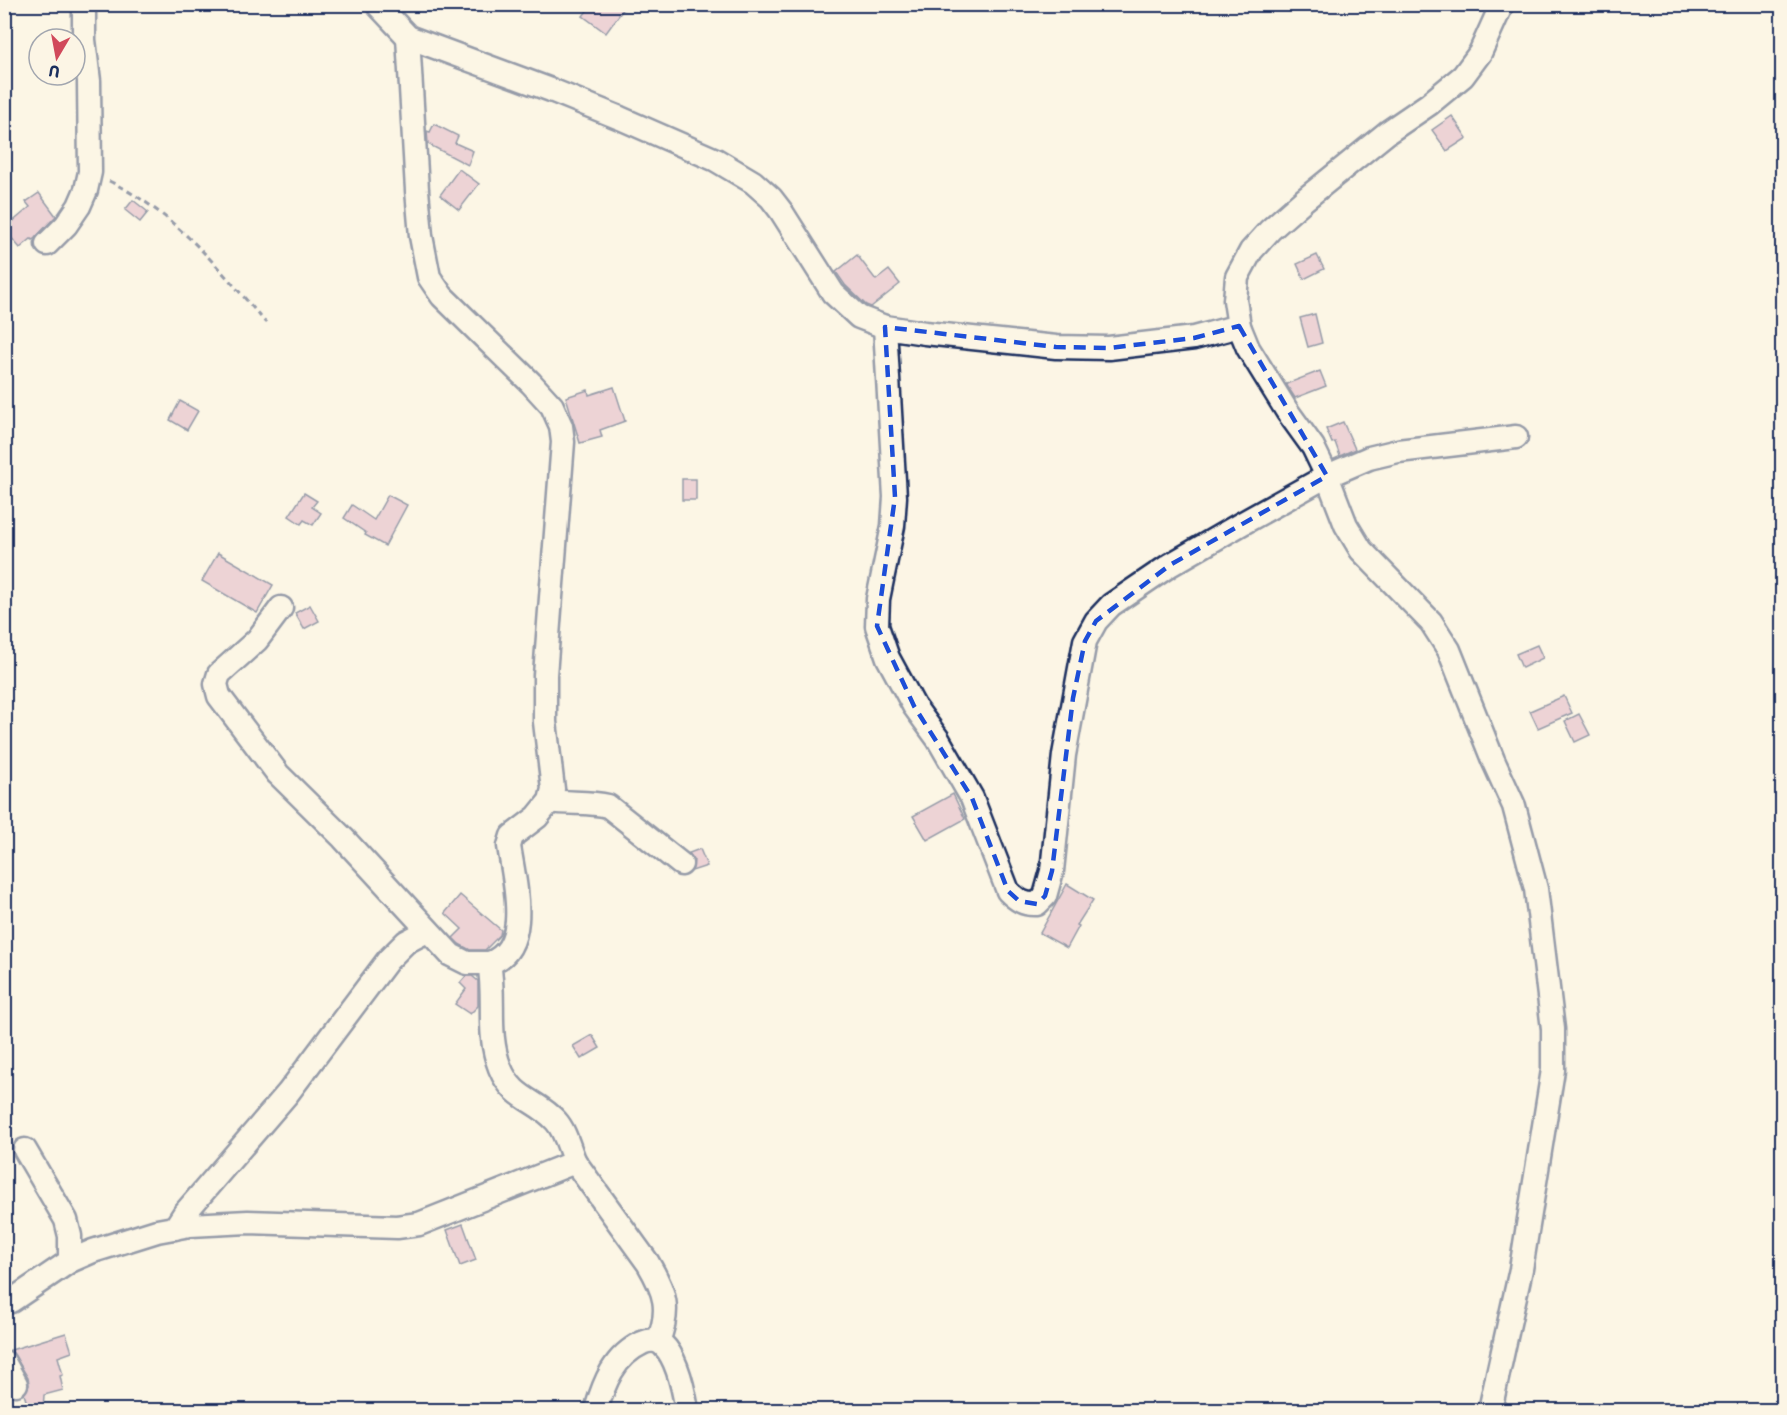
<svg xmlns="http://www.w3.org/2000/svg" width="1787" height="1415" viewBox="0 0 1787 1415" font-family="'Shantell Sans',sans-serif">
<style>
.building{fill:#dba8c2;stroke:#1b2f5e;stroke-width:1.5}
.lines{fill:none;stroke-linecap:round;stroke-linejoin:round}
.minor-casing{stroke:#1b2f5e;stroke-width:27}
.path{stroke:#1b2f5e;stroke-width:3;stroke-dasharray:6 4.5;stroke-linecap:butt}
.minor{stroke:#fcf5e5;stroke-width:22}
.marked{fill:none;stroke:#1d4ed8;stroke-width:4.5;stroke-dasharray:12 8;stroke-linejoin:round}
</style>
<rect width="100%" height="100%" fill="#fcf5e5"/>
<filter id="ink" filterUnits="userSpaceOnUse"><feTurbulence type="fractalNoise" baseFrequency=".0167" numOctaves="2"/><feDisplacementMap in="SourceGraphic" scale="12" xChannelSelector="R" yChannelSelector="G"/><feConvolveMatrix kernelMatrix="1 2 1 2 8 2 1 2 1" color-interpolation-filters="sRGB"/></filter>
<g filter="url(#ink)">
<g class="building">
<path d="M592,4H627L606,33L583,16Z"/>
<path d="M1452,116L1467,138L1447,151L1432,130Z"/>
<path d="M434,124L458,136L455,143L473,151L468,165L428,144L427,131L430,132Z"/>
<path d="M459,169L479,184L459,210L440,195Z"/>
<path d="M39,193L56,216L35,238L33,240L31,239L20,248L4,229L30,207L26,202Z"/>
<path d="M133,200L148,212L140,222L125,210Z"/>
<path d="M857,255L876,280L889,270L900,284L871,307L866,305L845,285L836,272Z"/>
<path d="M1317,255L1324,269L1304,279L1297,264Z"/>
<path d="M1315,314L1322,343L1308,347L1300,318Z"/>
<path d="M1320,371L1326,386L1295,398L1286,384Z"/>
<path d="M614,387L625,421L600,430L602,437L580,443L566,397L588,390L589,395Z"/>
<path d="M180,401L198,411L187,430L170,420Z"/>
<path d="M1343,422L1355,449L1340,456L1335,442L1332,443L1326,429Z"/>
<rect x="682" y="479" width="14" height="21"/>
<path d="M304,493L317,501L312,507L321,513L313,525L304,520L301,524L289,516Z"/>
<path d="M388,495L407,505L385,546L365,535L366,533L344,518L352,505L374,520Z"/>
<path d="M218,553L273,585L257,613L202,581Z"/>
<path d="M310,605L319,621L304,629L295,613Z"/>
<path d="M1537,645L1543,658L1522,668L1516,654Z"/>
<path d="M1564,696L1572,713L1538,728L1530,711Z"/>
<path d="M1579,714L1590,735L1575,742L1565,721Z"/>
<path d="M953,794L965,819L927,840L913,816Z"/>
<path d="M700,849L707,866L692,871L694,860L689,853Z"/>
<path d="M1067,884L1093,900L1077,925L1079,926L1067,948L1040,933Z"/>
<path d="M460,895L501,930L500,935L485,950H470L459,944L453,938L462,929L445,913Z"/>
<path d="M466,976H472L478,981V1006L470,1014L455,1004L466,989L460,983Z"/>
<path d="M592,1035L600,1048L581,1059L573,1046Z"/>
<path d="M463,1224L476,1260L460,1266L447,1230Z"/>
<path d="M66,1333L72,1352L58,1357L63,1375L60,1376L63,1390L44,1395L43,1410H29L24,1394L29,1385L28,1378L11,1350Z"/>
</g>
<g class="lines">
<g class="minor-casing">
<g id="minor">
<path d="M377,4L408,37L551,90L620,118L716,160L753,182L771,198L781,211L833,293L859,317L885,327L925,333L1056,347L1109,348L1194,338L1239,326"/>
<path d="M47,244L66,225L79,206L86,190L90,172L89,81L84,40V4"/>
<path d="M885,327L895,497L893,526L878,599L877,626L888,658L914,706L938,739L972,798L1008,891C1017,900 1024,905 1037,904L1045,896L1052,871L1064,755L1085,641L1096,621L1111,605L1170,565L1241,524L1327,476L1369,458L1398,451L1516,437"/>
<path d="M281,608L257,640L219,674L216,684L219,696L278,774L343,838L451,955L467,963H489"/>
<path d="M550,801C570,804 589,801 608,806L681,864"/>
<path d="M25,1150L66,1220L70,1236V1261"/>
<path d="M575,1162L648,1263C665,1292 671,1309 658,1341"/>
<path d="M175,1228L184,1214L288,1093L388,960L406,942L427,931"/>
<path d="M4,1303L11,1301L70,1261L93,1251L157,1231L190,1225L248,1222L397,1227L419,1224L575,1162C569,1149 566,1132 556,1121C536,1099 513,1100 500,1068C486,1033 496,999 489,963C533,949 514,880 509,846L512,836L537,817L550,801L553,789L545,722V675L563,442L561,426L552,406L531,383L442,296L429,277L421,236L417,190L408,37"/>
<path d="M4,1362L16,1384"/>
<path d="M596,1410C604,1383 614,1356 642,1343C649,1340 657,1339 663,1345C677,1358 684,1392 687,1410"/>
<path d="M1490,1410L1521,1269L1553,1070V1029L1536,889L1514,806L1493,760L1449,650L1431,622L1361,550L1346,525L1327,476L1313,447L1287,411L1248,348L1239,326L1235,300L1237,277L1251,251L1270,230L1304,200L1388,132L1429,104L1463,76L1480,53L1502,4"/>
</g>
</g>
<path class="path" d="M109,181C174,212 220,269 266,323"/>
<use href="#minor" class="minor"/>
</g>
</g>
<path d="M0 0H1787V1415H0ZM1239,326L1327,476L1170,565L1096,621L1085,641L1073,698L1052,871L1045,896L1037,904L1019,901L1008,891L972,798L914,706L877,626L895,497L885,327L1056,347L1109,348L1194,338Z" fill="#fcf5e5" fill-opacity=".55" fill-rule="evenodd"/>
<path class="marked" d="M1239,326L1327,476L1170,565L1096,621L1085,641L1073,698L1052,871L1045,896L1037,904L1019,901L1008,891L972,798L914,706L877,626L895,497L885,327L1056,347L1109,348L1194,338Z"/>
<rect width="1787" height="1415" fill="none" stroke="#fcf5e5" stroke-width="24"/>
<rect x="12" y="12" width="1763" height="1391" fill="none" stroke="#1b2f5e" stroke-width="2" filter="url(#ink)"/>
<g transform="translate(57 57) rotate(190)"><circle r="28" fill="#fcf5e5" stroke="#a2a6af" stroke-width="1.5"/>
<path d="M0-4.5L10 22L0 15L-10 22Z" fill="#d1495b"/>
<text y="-9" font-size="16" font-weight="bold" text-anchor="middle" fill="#1b2f5e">U</text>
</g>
</svg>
